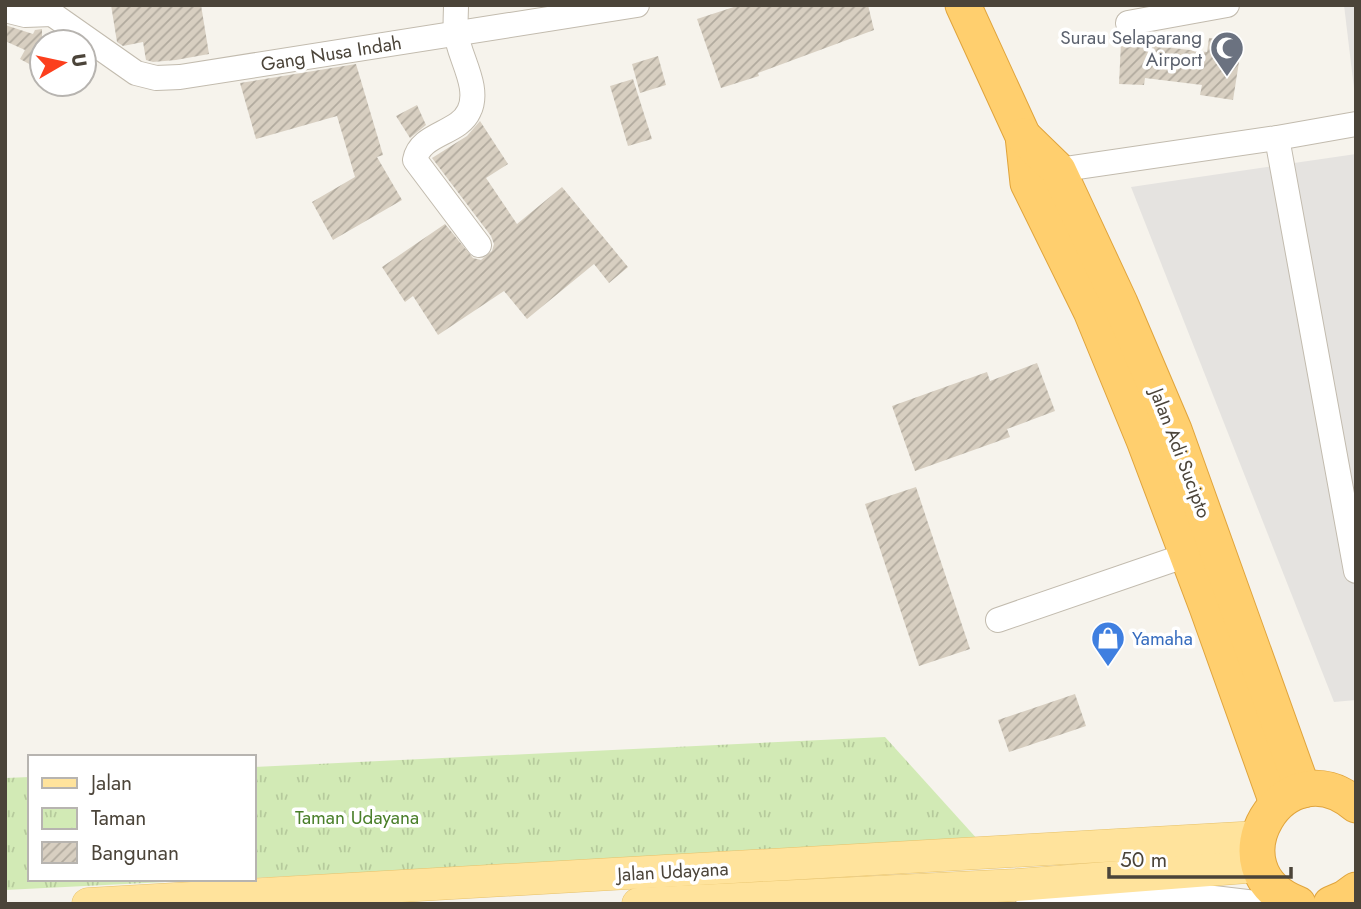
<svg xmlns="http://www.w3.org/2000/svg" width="1361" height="909" viewBox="0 0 1361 909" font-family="Jost,sans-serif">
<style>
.park{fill:url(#park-tufts)}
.parking{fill:#e5e3e0}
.building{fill:url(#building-hatch)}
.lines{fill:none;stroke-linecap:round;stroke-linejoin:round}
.minor-casing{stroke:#c2bbae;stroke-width:26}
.major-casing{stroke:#e6c16a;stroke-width:33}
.highway-casing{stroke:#e0a43c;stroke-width:37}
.minor{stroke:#fff;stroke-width:24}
.major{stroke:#ffe39c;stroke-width:32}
.highway{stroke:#ffcf6e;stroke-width:35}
.labels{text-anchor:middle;stroke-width:7;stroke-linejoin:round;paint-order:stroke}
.worship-label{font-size:19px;fill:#5b616d;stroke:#fff;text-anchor:end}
.street-label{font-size:19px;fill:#4b4439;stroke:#fff}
.shop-label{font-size:19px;fill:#366cbe;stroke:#fff;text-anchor:start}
.park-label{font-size:19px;fill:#4a7f2a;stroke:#fff}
</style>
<defs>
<pattern id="park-tufts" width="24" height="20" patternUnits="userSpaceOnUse" patternTransform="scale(1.75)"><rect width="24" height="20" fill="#d2eab5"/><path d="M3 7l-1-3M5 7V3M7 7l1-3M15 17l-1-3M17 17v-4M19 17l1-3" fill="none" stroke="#b6ca9c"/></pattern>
<pattern id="building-hatch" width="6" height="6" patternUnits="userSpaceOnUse" patternTransform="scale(1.75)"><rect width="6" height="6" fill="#d8cfc1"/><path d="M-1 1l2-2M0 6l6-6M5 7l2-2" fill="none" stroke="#b1aa9e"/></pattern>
</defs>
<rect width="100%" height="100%" fill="#f6f3ec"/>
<g class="park">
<path d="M885,737L979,841L254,878V767Z"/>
<path d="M30,777V879H225L5,890V778Z"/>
</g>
<g class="parking">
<path d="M1344,5H1356V105Z"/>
<path d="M1356,154V700L1334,702L1131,187Z"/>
</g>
<g class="building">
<path d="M111,5H201L209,54L176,60L153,62L146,60L143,42L123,46L117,42Z"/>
<path d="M740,5H868L874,30L758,73L759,76L721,88L697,19Z"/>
<path d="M5,25L33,34L35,30L42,29V39L47,42H42V71L20,59L25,50L5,41Z"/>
<path d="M1209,38L1242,43L1233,100L1200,95L1202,85L1145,78L1144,85L1119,84L1121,42L1207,52Z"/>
<path d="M658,56L666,85L640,93L632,64Z"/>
<path d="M356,64L383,155L377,157L402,200L333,240L312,202L355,177L337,116L256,139L240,83Z"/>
<path d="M633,79L652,139L628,146L610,86Z"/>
<path d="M417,105L426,125L410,138L396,116Z"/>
<path d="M480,121L508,164L486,178L517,224L562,187L628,267L609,283L594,264L527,319L504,291L438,335L413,296L405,302L382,267L445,224L473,258L481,260L492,251L494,244L491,236L432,158L467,136Z"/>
<path d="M1037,363L1055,411L1007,429L1010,437L915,471L892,406L987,372L990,381Z"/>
<path d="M916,487L970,649L919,666L865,504Z"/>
<path d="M1075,694L1086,726L1009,752L998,720Z"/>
</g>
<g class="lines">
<g class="minor-casing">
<g id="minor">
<path d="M51,5L52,14L136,73L156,78L180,77L637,5"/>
<path d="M456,5C456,14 455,23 456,32C458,56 481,87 469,111C459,134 420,133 415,160L479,245"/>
<path d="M5,10L25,15L52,14"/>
<path d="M1128,23L1227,5"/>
<path d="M1277,138L1356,571"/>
<path d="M1045,176L1058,170L1277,138L1356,124"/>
<path d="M998,620L1187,555"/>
<path d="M1028,904L1205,897L1264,904"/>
</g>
</g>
<g class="major-casing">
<g id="major">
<path d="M88,904L1258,837"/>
<path d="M638,904L1016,885L1260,866"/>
</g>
</g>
<g class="highway-casing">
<g id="highway">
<path d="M963,5L1023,136L1028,183L1091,311L1144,440L1207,607L1277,803"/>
<path d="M1023,136L1058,170L1120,303L1174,430L1303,790"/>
<path d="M1298,904C1208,870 1284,743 1356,805"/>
<path d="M1331,904L1345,898L1356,890"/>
</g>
</g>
<use href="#minor" class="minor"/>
<use href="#major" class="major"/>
<use href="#highway" class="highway"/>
</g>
<defs>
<g id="mosque-pin" transform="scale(1.75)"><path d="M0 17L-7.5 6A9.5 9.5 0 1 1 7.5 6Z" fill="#6b7280" stroke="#fff"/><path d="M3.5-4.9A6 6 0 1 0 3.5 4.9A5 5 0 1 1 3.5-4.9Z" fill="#fff"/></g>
<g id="shop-pin" transform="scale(1.75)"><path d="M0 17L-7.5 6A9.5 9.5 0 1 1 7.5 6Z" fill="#3f7fe0" stroke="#fff"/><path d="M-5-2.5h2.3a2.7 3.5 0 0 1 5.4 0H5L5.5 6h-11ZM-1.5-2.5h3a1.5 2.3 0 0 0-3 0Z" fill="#fff"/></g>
</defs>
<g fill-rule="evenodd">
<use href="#mosque-pin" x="1227" y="48"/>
<use href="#shop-pin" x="1108" y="638"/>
</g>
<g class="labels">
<g class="worship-label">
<text x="1202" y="44">Surau Selaparang<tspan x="1202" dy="22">Airport</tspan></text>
</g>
<g class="street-label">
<text transform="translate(331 53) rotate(-9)" y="7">Gang Nusa Indah</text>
<text transform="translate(1181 453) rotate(69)" y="7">Jalan Adi Sucipto</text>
<text transform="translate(673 871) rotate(-3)" y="7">Jalan Udayana</text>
</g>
<g class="shop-label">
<text x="1132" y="645">Yamaha</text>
</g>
<g class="park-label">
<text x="357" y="824">Taman Udayana</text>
</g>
</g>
<rect width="1361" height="909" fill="none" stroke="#4b4439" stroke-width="14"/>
<rect x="28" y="755" width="228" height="126" fill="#ffffff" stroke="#b7b4b0" stroke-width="2"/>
<rect x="42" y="778" width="35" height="10" fill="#ffe39c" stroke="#b7b4b0" stroke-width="2"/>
<text x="91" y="790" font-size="21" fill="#4b4439">Jalan</text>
<rect x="42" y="808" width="35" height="21" fill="url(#park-tufts)" stroke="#b7b4b0" stroke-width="2"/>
<text x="91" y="825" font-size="21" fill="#4b4439">Taman</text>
<rect x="42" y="842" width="35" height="21" fill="url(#building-hatch)" stroke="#b7b4b0" stroke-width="2"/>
<text x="91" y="860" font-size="21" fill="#4b4439">Bangunan</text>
<g transform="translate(63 63) rotate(81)"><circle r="33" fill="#ffffff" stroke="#b7b4b0" stroke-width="2"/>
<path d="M0-5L12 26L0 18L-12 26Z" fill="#fc3f1d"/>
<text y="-10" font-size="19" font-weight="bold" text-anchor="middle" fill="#4b4439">U</text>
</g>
<path d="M1109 867v10h182v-10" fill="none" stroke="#4b4439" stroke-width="3.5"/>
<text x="1120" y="867" font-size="21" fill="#4b4439" stroke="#ffffff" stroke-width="5" paint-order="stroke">50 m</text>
</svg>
